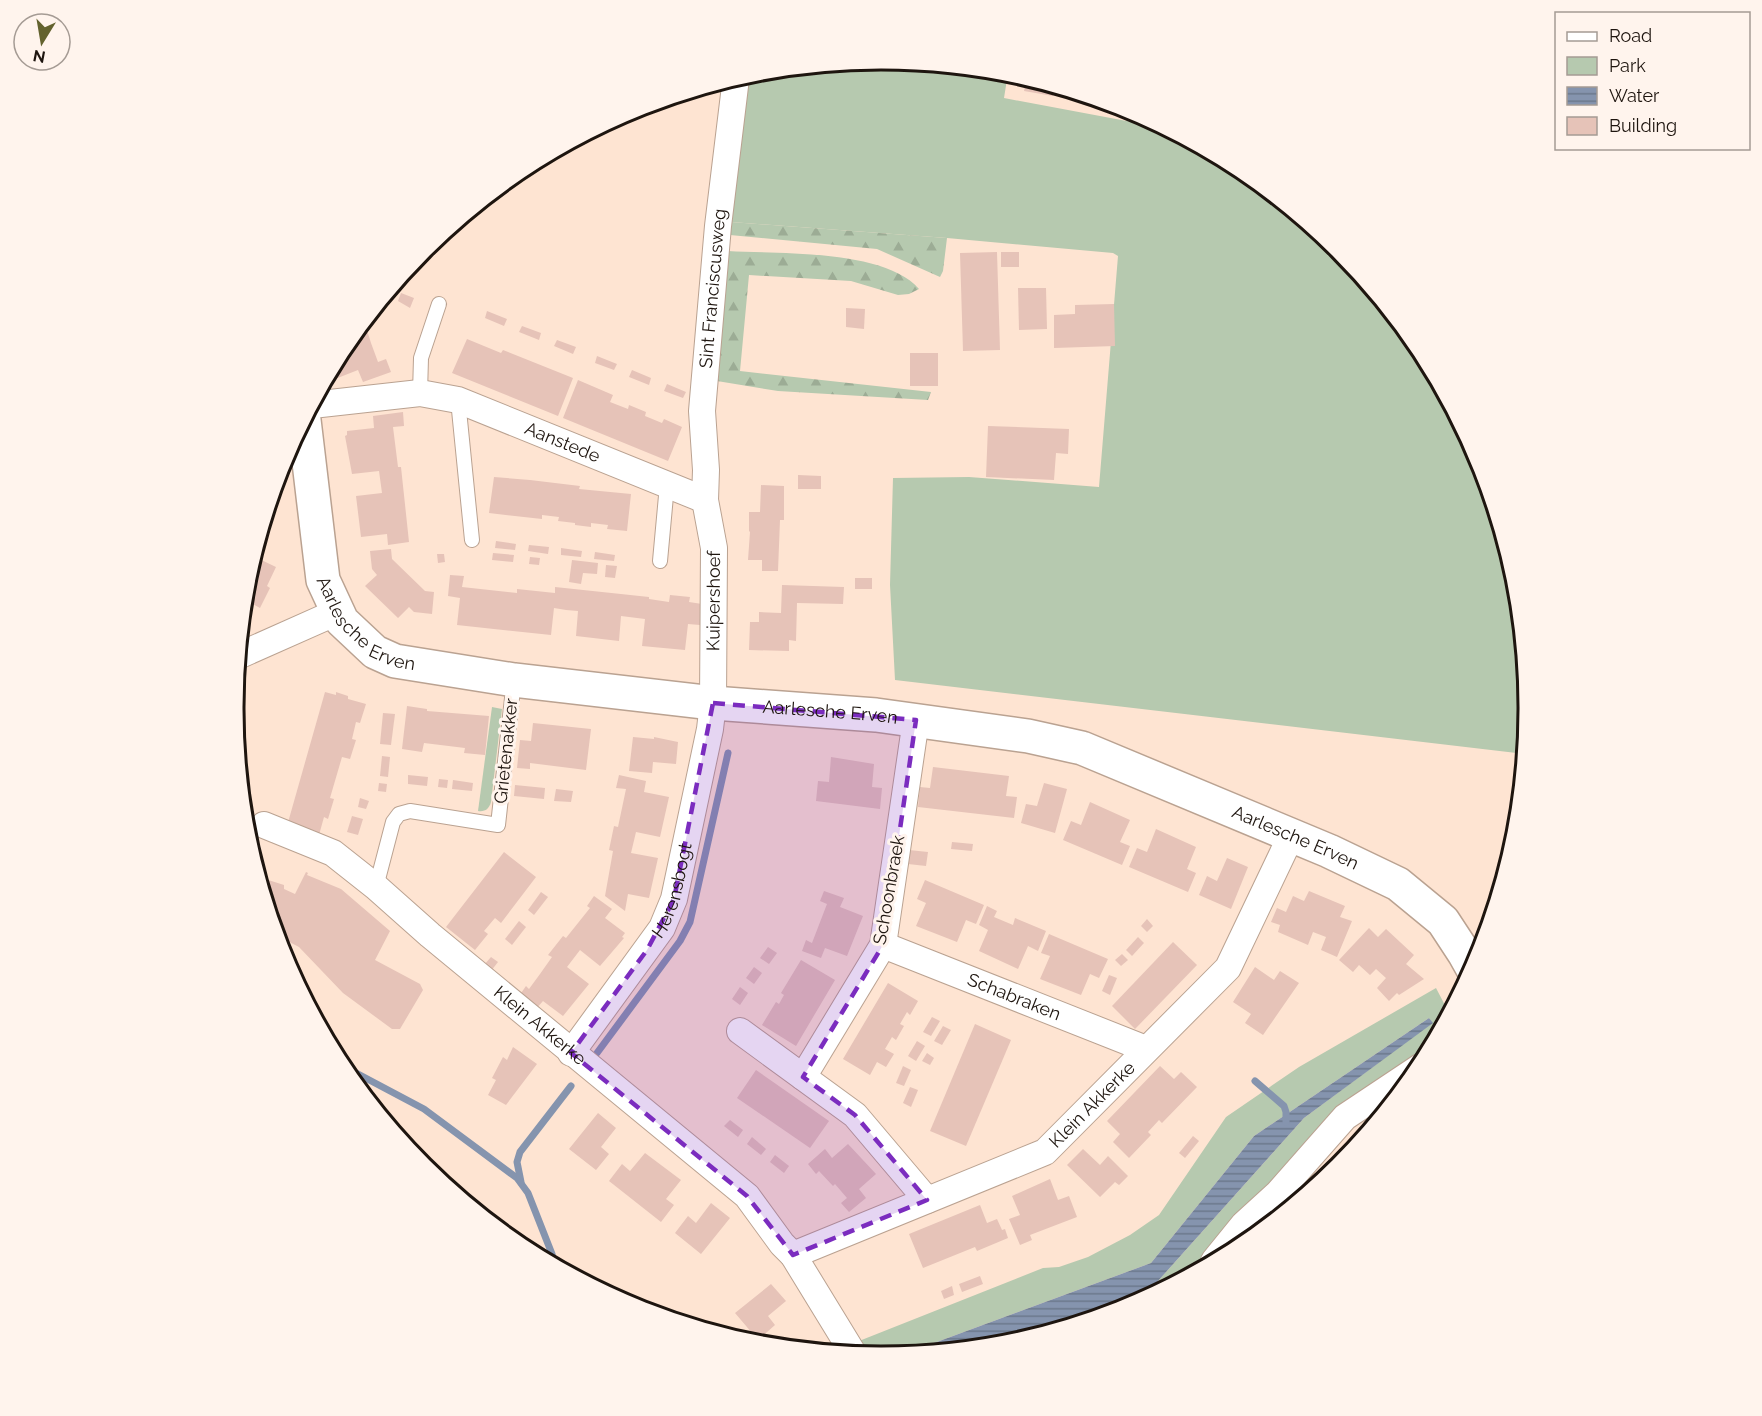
<svg xmlns="http://www.w3.org/2000/svg" width="1762" height="1416" viewBox="0 0 1762 1416" font-family="Raleway,sans-serif">
<style>
.green{fill:#b6c9af}
.forest{fill:url(#forest-firs)}
.water{fill:url(#water-rules)}
.lines{fill:none;stroke-linecap:round;stroke-linejoin:round}
.stream{stroke:#8594ae;stroke-width:7}
.building{fill:#e6c3b8}
.service-casing{stroke:#baa291;stroke-width:16}
.minor-casing{stroke:#baa291;stroke-width:28}
.tertiary-casing{stroke:#baa291;stroke-width:36}
.service{stroke:#fff;stroke-width:14}
.minor{stroke:#fff;stroke-width:26}
.tertiary{stroke:#fff;stroke-width:33}
.marked{fill:#7b2cbf;fill-opacity:0.2;stroke:#7b2cbf;stroke-width:4.5;stroke-dasharray:12 8;stroke-linejoin:round}
.labels{text-anchor:middle;stroke-width:6;stroke-linejoin:round;paint-order:stroke}
.street-label{font-size:18px;fill:#1e150f;stroke:#fff4ed}
.rim{fill:none;stroke:#1e150f;stroke-width:3}
</style>
<defs>
<pattern id="forest-firs" width="22" height="20" patternUnits="userSpaceOnUse" patternTransform="scale(1.5)"><rect width="22" height="20" fill="#b6c9af"/><path d="M5 1l3.5 6h-7zM16 11l3.5 6h-7z" fill="#9cac95"/></pattern>
<pattern id="water-rules" width="6" height="5" patternUnits="userSpaceOnUse" patternTransform="scale(1.5)"><rect width="6" height="5" fill="#8594ae"/><path d="M0 2.5h6" fill="none" stroke="#6c788c"/></pattern>
</defs>
<rect width="100%" height="100%" fill="#fee4d2"/>
<g class="green">
<path d="M881,60L1008,73L1004,98L1164,128L1241,169L1339,250L1420,348L1480,460L1517,582L1529,708L1525,754L895,680L890,585L893,478L969,477L1099,487L1118,256L1113,253L947,238L731,222L749,74Z"/>
<path d="M492,707L502,709L491,802C489,809 485,812 478,811Z"/>
<path d="M1436,988L1449,1013L1430,1049L1333,1119L1197,1270L1141,1300L1304,1118L1432,1023L1429,1018L1254,1136L1151,1263L907,1353L881,1356L861,1354L854,1343L1043,1268L1059,1267L1088,1257L1130,1235L1159,1215L1226,1117L1299,1067Z"/>
</g>
<g class="forest">
<path d="M731,222L947,238L943,271L940,277L877,249L730,235Z"/>
<path d="M728,251C778,254 885,249 919,289L909,294L898,295L851,281L749,275L740,371L931,392L928,400L778,391L717,381Z"/>
</g>
<path class="water" d="M1429,1018L1433,1023L1304,1118L1141,1300L1129,1307L1007,1344L907,1353L1151,1263L1254,1136Z"/>
<g class="lines">
<g class="stream">
<path d="M597,1053L680,941L690,922L728,753"/>
<path d="M341,1065L424,1109L517,1178L528,1193L552,1254L554,1265"/>
<path d="M1255,1081L1284,1106L1286,1112V1122"/>
<path d="M521,1182L517,1162L520,1152L571,1086"/>
</g>
</g>
<g class="building">
<path d="M1027,78L1055,87L1053,96L1024,91Z"/>
<path d="M997,252L1000,350L963,351L960,253Z"/>
<rect x="1001" y="252" width="18" height="15"/>
<path d="M1018,288H1046L1047,329L1019,330Z"/>
<path d="M401,293L414,298L410,308L398,301Z"/>
<path d="M1114,304L1115,346L1054,348V315L1075,314V305Z"/>
<path d="M846,308L865,309L864,329L846,327Z"/>
<path d="M487,311L507,319L504,326L485,318Z"/>
<path d="M370,314L372,321L365,324L371,343L378,362L386,359L391,372L363,382L358,370L335,379L330,371L342,348Z"/>
<path d="M522,326L541,333L539,340L519,332Z"/>
<path d="M467,339L501,353L503,350L573,378L558,416L452,373Z"/>
<path d="M557,340L576,347L573,354L554,346Z"/>
<rect x="910" y="353" width="28" height="33"/>
<path d="M597,356L617,364L614,370L595,363Z"/>
<path d="M632,370L651,378L649,385L629,377Z"/>
<path d="M578,380L613,395L610,402L628,409L629,405L646,412L645,416L662,423L664,419L682,427L668,461L563,418Z"/>
<path d="M667,384L686,392L683,398L664,391Z"/>
<path d="M403,412L404,426L393,427L398,467H401L409,542L388,545L387,534L361,537L356,496L382,493L379,471L352,474L345,436L347,435V431L374,428L373,416Z"/>
<path d="M988,426L1069,429L1068,454L1056,453L1054,480L986,477Z"/>
<path d="M798,475L821,476V489H798Z"/>
<path d="M494,477L530,480L580,486L579,489L631,494L627,531L607,529L608,525L591,523V527L575,525V523L558,521L559,517L542,515V519L489,513Z"/>
<path d="M761,485L784,486V520H780L778,571H762V560H748L750,532L749,531V512H760Z"/>
<path d="M496,541L516,544L515,550L495,548Z"/>
<path d="M529,545L549,547L548,554L528,551Z"/>
<path d="M561,548L582,551L581,557L561,555Z"/>
<path d="M391,549L392,559L425,591L434,592L432,614L414,612L409,607L398,618L365,586L377,575L372,569L370,551Z"/>
<path d="M595,552L615,555L614,561L594,559Z"/>
<path d="M493,553L514,555L513,562L492,560Z"/>
<path d="M437,554H444L445,562L438,563Z"/>
<path d="M253,556L276,567L267,586L270,588L260,608L244,599L246,581Z"/>
<path d="M530,557L540,558L539,565L529,564Z"/>
<path d="M572,560L598,563L597,574L583,573L581,584L569,582Z"/>
<path d="M606,565L617,566L615,578L605,577Z"/>
<path d="M450,575L464,576L462,587L517,593V589L555,593V587L649,597V599L669,602L670,595L690,597L689,602L702,604L700,625L688,624L685,650L642,646L645,619L621,616L619,641L576,636L578,611L566,610L554,608L551,635L457,625L460,598L448,596Z"/>
<rect x="855" y="578" width="17" height="11"/>
<path d="M782,585L844,587L843,604L797,603L796,641L789,640V651L749,650L750,622H759V612L781,613Z"/>
<path d="M325,692L336,695V692L348,696V699L366,704L360,723L356,722L352,739L356,740L350,759L342,757L330,798L334,799L328,819L324,817L319,835L287,826Z"/>
<path d="M407,706L427,709V711L489,716L485,755L464,753L465,748L424,743L422,752L402,749Z"/>
<path d="M383,713L395,714L391,745L380,744Z"/>
<path d="M533,723L591,729L586,770L530,763V769L517,768L520,740L531,741Z"/>
<path d="M633,737L654,739V737L678,742L676,764L653,762L652,773L629,771Z"/>
<path d="M382,756L390,757L388,777L380,776Z"/>
<path d="M831,757L874,764L872,787L882,788L880,809L816,801L818,781L829,782Z"/>
<path d="M933,767L1009,776L1006,796L1017,797L1014,818L918,807L920,787L930,788Z"/>
<path d="M408,775L428,777L427,786L408,784Z"/>
<path d="M619,775L646,781L644,792L669,797L660,837L636,832L631,853L658,858L649,898L628,894L625,911L605,896L613,851L609,850L614,826L618,827L626,789L616,788Z"/>
<path d="M439,779L448,780L447,788L438,787Z"/>
<path d="M453,780L473,783L472,791L452,789Z"/>
<path d="M379,783L387,784L386,792L378,791Z"/>
<path d="M1044,783L1067,789L1055,833L1021,823L1026,804L1037,806Z"/>
<path d="M515,785L545,788L544,799L514,796Z"/>
<path d="M556,789L573,791L571,802L554,801Z"/>
<path d="M360,798L369,801L366,809L358,807Z"/>
<path d="M1090,802L1130,820L1120,842L1130,846L1122,865L1063,840L1071,821L1081,825Z"/>
<path d="M352,816L363,819L358,835L347,832Z"/>
<path d="M1156,829L1196,847L1187,869L1196,873L1188,892L1129,867L1137,848L1147,852Z"/>
<path d="M952,842L973,844L972,851L951,849Z"/>
<path d="M909,850L928,852L926,866L908,864Z"/>
<path d="M504,852L536,877L501,923L495,918L484,931L488,934L475,950L446,927Z"/>
<path d="M1227,858L1248,867L1231,909L1199,895L1207,876L1217,881Z"/>
<path d="M306,872L308,873L307,875L341,889L390,931L375,960L420,984L423,990L400,1029H392L343,993L299,947L276,935L260,882L262,878L284,885V889L295,894Z"/>
<path d="M925,880L984,905L976,924L966,920L957,942L916,926L926,903L917,899Z"/>
<path d="M824,891L844,898L840,907L863,916L847,956L825,948L821,958L802,951L806,940L812,943L827,904L820,901Z"/>
<path d="M1309,891L1345,906L1340,917L1352,921L1337,957L1321,950L1326,937L1313,932L1308,945L1278,932L1280,925L1271,922L1277,908L1286,912L1293,896L1304,901Z"/>
<path d="M541,892L548,897L534,915L528,910Z"/>
<path d="M594,896L612,909L605,918L625,933L622,937L624,938L600,966L580,950L567,967L589,984L563,1016L543,1001L535,1010L519,996L526,986L529,989L540,974L552,957L548,955L563,936L566,938L590,908L587,906Z"/>
<path d="M987,906L997,911L994,917L1013,925L1015,918L1046,931L1038,951L1028,946L1018,969L979,951L988,930L979,925Z"/>
<path d="M1147,919L1153,926L1147,932L1141,926Z"/>
<path d="M519,921L526,927L512,945L505,939Z"/>
<path d="M1369,928L1378,937L1386,929L1414,955L1406,964L1424,979L1399,995L1397,993L1389,1001L1377,988L1386,978L1376,969L1370,975L1359,965L1353,972L1339,960Z"/>
<path d="M1049,934L1108,959L1099,978L1090,974L1081,995L1040,979L1050,956L1041,953Z"/>
<path d="M1138,937L1144,943L1132,956L1126,950Z"/>
<path d="M1173,942L1197,965L1135,1029L1112,1006Z"/>
<path d="M768,947L777,953L769,964L760,958Z"/>
<path d="M1122,954L1128,960L1121,966L1115,960Z"/>
<path d="M491,957L498,962L491,971L484,965Z"/>
<path d="M801,960L835,980L796,1046L762,1025L776,1002L779,1004L784,995L781,993Z"/>
<path d="M754,967L762,973L754,984L746,978Z"/>
<path d="M1255,967L1274,980L1280,971L1299,983L1263,1035L1245,1023L1251,1014L1233,1002Z"/>
<path d="M1109,975L1117,978L1110,995L1102,991Z"/>
<path d="M888,983L918,1001L910,1015L907,1012L900,1024L904,1026L896,1040L892,1037L885,1049L894,1054L886,1067L877,1062L870,1075L843,1059Z"/>
<path d="M740,987L748,993L740,1005L732,999Z"/>
<path d="M932,1017L940,1021L931,1036L923,1032Z"/>
<path d="M975,1024L1011,1040L966,1146L930,1131Z"/>
<path d="M943,1026L951,1030L942,1045L934,1041Z"/>
<path d="M917,1041L925,1046L916,1061L908,1056Z"/>
<path d="M513,1047L537,1064L506,1105L488,1095L496,1080L492,1078L503,1057L507,1060Z"/>
<path d="M927,1053L934,1058L930,1065L922,1061Z"/>
<path d="M903,1066L911,1070L904,1086L896,1083Z"/>
<path d="M1160,1066L1174,1079L1181,1072L1197,1087L1162,1123L1159,1120L1148,1132L1151,1135L1129,1158L1113,1142L1120,1134L1107,1121Z"/>
<path d="M756,1070L829,1121L810,1148L737,1098Z"/>
<path d="M910,1087L918,1090L911,1107L903,1103Z"/>
<path d="M598,1113L616,1128L601,1147L609,1154L596,1170L569,1149Z"/>
<path d="M730,1120L743,1130L738,1137L724,1126Z"/>
<path d="M1193,1136L1199,1141L1185,1158L1179,1153Z"/>
<path d="M752,1137L766,1149L761,1155L747,1144Z"/>
<path d="M848,1144L876,1174L859,1189L866,1198L849,1212L841,1203L847,1198L835,1184L833,1186L819,1171L816,1174L808,1164L825,1149L832,1158Z"/>
<path d="M1083,1149L1100,1165L1108,1156L1128,1176L1119,1185L1115,1182L1100,1197L1067,1165Z"/>
<path d="M645,1153L681,1180L666,1199L674,1205L661,1222L609,1181L622,1164L630,1171Z"/>
<path d="M775,1155L789,1166L784,1173L770,1162Z"/>
<path d="M1050,1179L1058,1200L1069,1196L1077,1217L1030,1235L1032,1240L1020,1245L1009,1219L1020,1215L1012,1196Z"/>
<path d="M711,1203L730,1218L701,1254L675,1233L688,1216L696,1223Z"/>
<path d="M980,1205L987,1223L997,1219L1002,1230L1005,1229L1008,1238L977,1251L975,1247L923,1268L909,1234Z"/>
<path d="M980,1276L983,1284L962,1292L959,1284Z"/>
<path d="M771,1284L786,1301L768,1316L775,1325L758,1340L735,1313Z"/>
<path d="M952,1286L954,1295L944,1299L941,1291Z"/>
<path d="M786,1341L789,1347L773,1345Z"/>
<path d="M812,1343L814,1349L799,1348Z"/>
</g>
<g class="lines">
<g class="service-casing">
<g id="service">
<path d="M420,393L421,358L439,304"/>
<path d="M458,400L472,540"/>
<path d="M660,561L667,485"/>
<path d="M376,887L393,822L399,814L410,811L498,825L514,680"/>
</g>
</g>
<g class="minor-casing">
<g id="minor">
<path id="s1" d="M312,405L420,393L458,400L705,500"/>
<path d="M238,656L337,612"/>
<path id="s2" d="M264,825L333,853L376,887L430,935L747,1196L782,1244L793,1255L853,1353"/>
<path id="s3" d="M883,945L1146,1049"/>
<path d="M740,1031L855,1115L927,1200"/>
<path id="s4" d="M571,1053L662,928L674,899L710,729L713,703L714,548L705,500L706,470L702,411L718,226L736,78"/>
<path d="M803,1077L883,945L916,720"/>
<path id="s5" d="M793,1255L1045,1152L1228,968L1291,836"/>
<path d="M1214,1261L1244,1224L1278,1193L1345,1117L1420,1067"/>
</g>
</g>
<g class="tertiary-casing">
<g id="tertiary">
<path id="s6" d="M304,420L323,580L342,621L375,652L395,661L514,680L713,703L876,715L1028,736L1082,748L1329,851L1398,884L1443,921L1464,953L1473,969"/>
</g>
</g>
<use href="#service" class="service"/>
<use href="#minor" class="minor"/>
<use href="#tertiary" class="tertiary"/>
</g>
<path class="marked" d="M713,703L916,720L883,945L803,1077L855,1115L927,1200L793,1255L747,1196L571,1053L647,950L674,899Z"/>
<g class="labels">
<g class="street-label">
<text dy="6" stroke="none"><textPath href="#s4" startOffset="802">Sint Franciscusweg</textPath></text>
<text dy="6" stroke="none"><textPath href="#s1" startOffset="260">Aanstede</textPath></text>
<text dy="6" stroke="none"><textPath href="#s4" startOffset="488">Kuipershoef</textPath></text>
<text dy="6" stroke="none"><textPath href="#s6" startOffset="226">Aarlesche Erven</textPath></text>
<text dy="6" stroke="none"><textPath href="#s6" startOffset="712">Aarlesche Erven</textPath></text>
<text transform="translate(506 751) rotate(-84)" y="6">Grietenakker</text>
<text dy="6" stroke="none"><textPath href="#s6" startOffset="1198">Aarlesche Erven</textPath></text>
<text dy="6" stroke="none"><textPath href="#s4" startOffset="194">Herensbogt</textPath></text>
<text transform="translate(889 890) rotate(-80)" y="6">Schoonbraek</text>
<text dy="6" stroke="none"><textPath href="#s3" startOffset="141">Schabraken</textPath></text>
<text dy="6" stroke="none"><textPath href="#s2" startOffset="344">Klein Akkerke</textPath></text>
<text dy="6" stroke="none"><textPath href="#s5" startOffset="339">Klein Akkerke</textPath></text>
</g>
</g>
<path d="M0 0H1762V1416H0ZM881 70H881A637 637 0 0 1 1518 707V709A637 637 0 0 1 881 1346H881A637 637 0 0 1 244 709V707A637 637 0 0 1 881 70Z" fill="#fff4ed" fill-rule="evenodd"/>
<path class="rim" d="M881 70H881A637 637 0 0 1 1518 707V709A637 637 0 0 1 881 1346H881A637 637 0 0 1 244 709V707A637 637 0 0 1 881 70Z"/>
<rect x="1555" y="12" width="195" height="138" fill="#fff4ed" stroke="#a59b94" stroke-width="1.5"/>
<rect x="1567" y="32" width="30" height="9" fill="#ffffff" stroke="#a59b94" stroke-width="1.5"/>
<text x="1609" y="42" font-size="18" fill="#1e150f">Road</text>
<rect x="1567" y="57" width="30" height="18" fill="#b6c9af" stroke="#a59b94" stroke-width="1.5"/>
<text x="1609" y="72" font-size="18" fill="#1e150f">Park</text>
<rect x="1567" y="87" width="30" height="18" fill="url(#water-rules)" stroke="#a59b94" stroke-width="1.5"/>
<text x="1609" y="102" font-size="18" fill="#1e150f">Water</text>
<rect x="1567" y="117" width="30" height="18" fill="#e6c3b8" stroke="#a59b94" stroke-width="1.5"/>
<text x="1609" y="132" font-size="18" fill="#1e150f">Building</text>
<g transform="translate(42 42) rotate(191)"><circle r="28" fill="#fff4ed" stroke="#a59b94" stroke-width="1.5"/>
<path d="M0-4.5L10 22L0 15L-10 22Z" fill="#63622e"/>
<text y="-9" font-size="16" font-weight="bold" text-anchor="middle" fill="#1e150f">N</text>
</g>
</svg>
